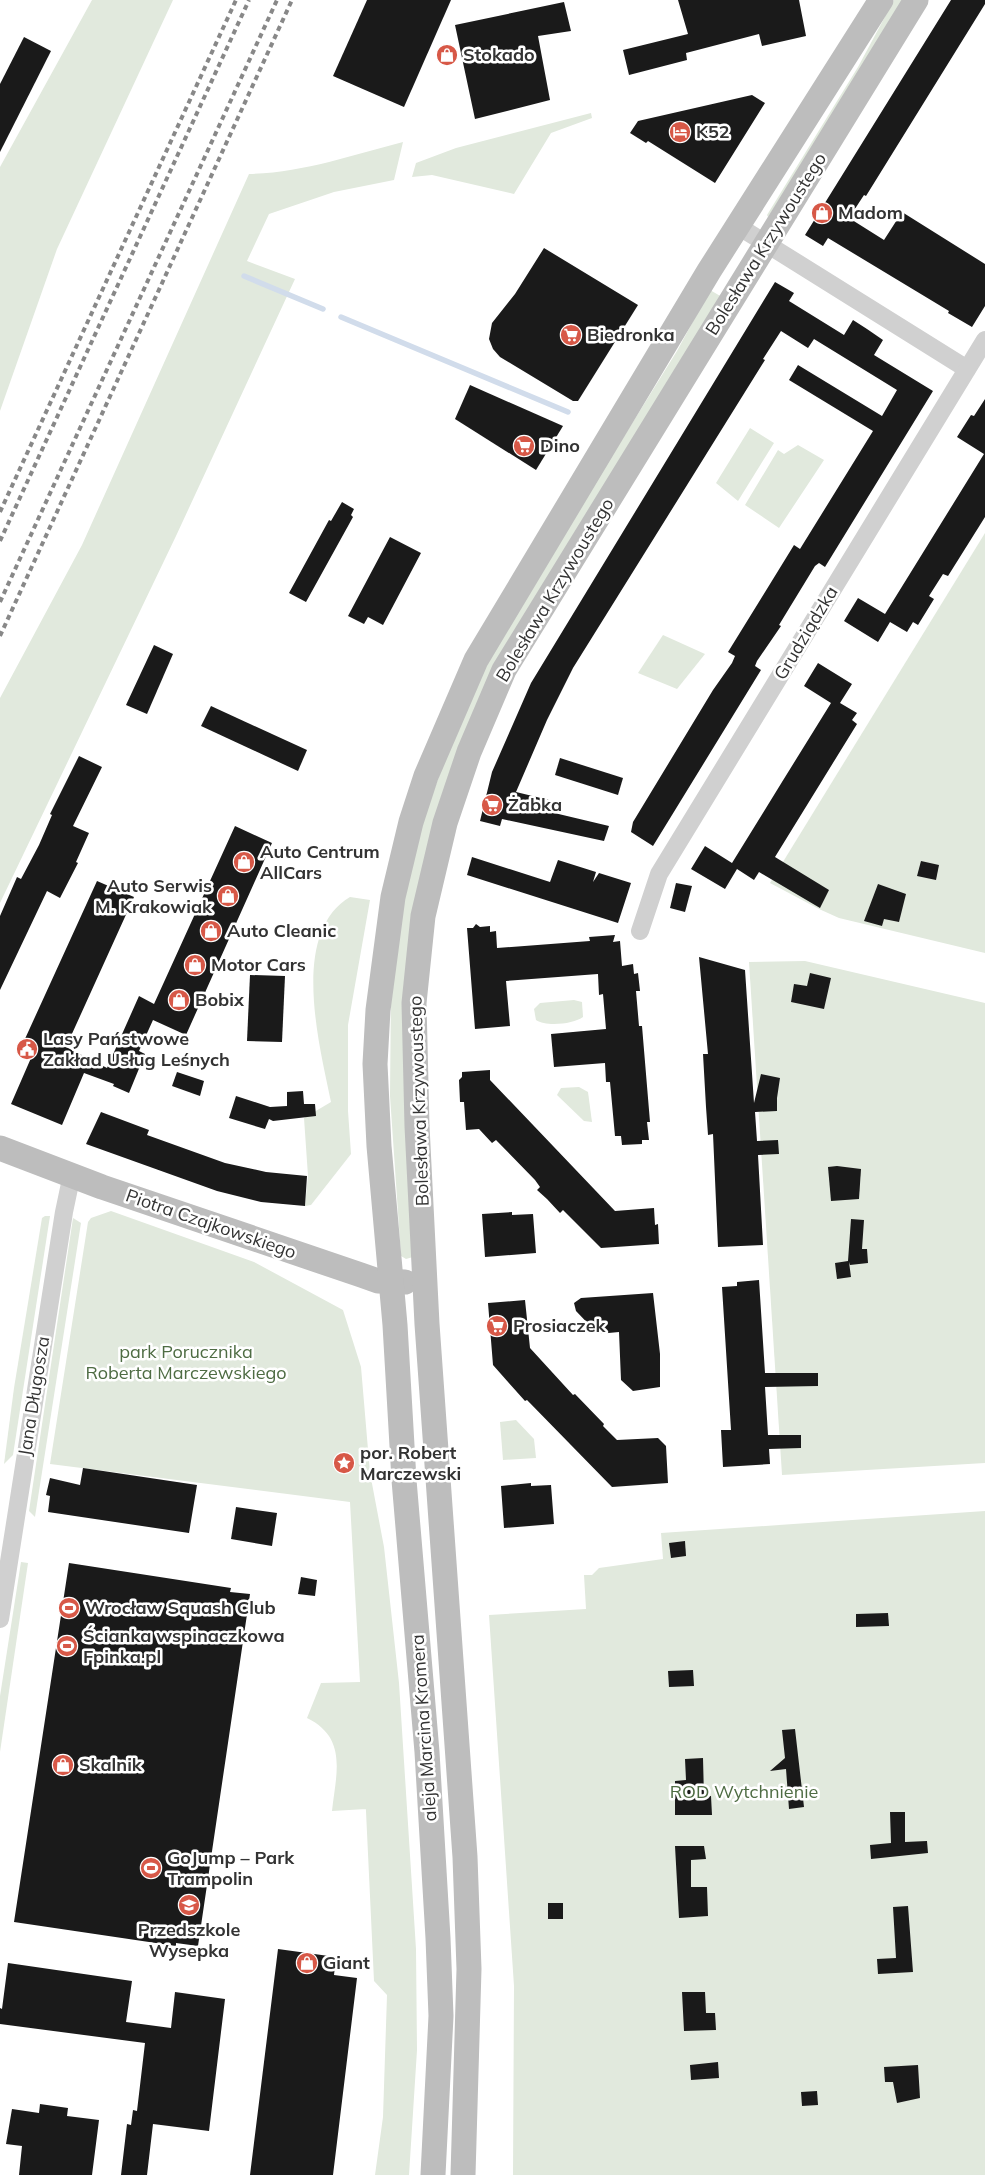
<svg xmlns="http://www.w3.org/2000/svg" width="985" height="2175" viewBox="0 0 985 2175" font-family="Mulish,sans-serif">
<style>
.green{fill:#e1e9dd}
.lines{fill:none;stroke-linecap:round;stroke-linejoin:round}
.stream{stroke:#d1dceb;stroke-width:5.5}
.building{fill:#1a1a1a}
.street{stroke:#d0d0d0;stroke-width:18}
.secondary{stroke:#bdbdbd;stroke-width:25}
.rail{stroke:#888;stroke-width:4;stroke-dasharray:5 4;stroke-linecap:butt}
.labels{text-anchor:middle;stroke-width:5;stroke-linejoin:round;paint-order:stroke}
.poi-label{font-size:18px;font-weight:bold;fill:#333;stroke:#fff;text-anchor:start}
.street-label{font-size:18px;fill:#333;stroke:#fff}
.park-label{font-size:18px;fill:#4e6c43;stroke:#fff}
</style>
<rect width="100%" height="100%" fill="#fff"/>
<g class="green">
<path d="M92,0H173L57,249L0,411V167Z"/>
<path d="M894,0H906L768,217L767,215L858,67Z"/>
<path d="M591,113L592,118L551,133L514,194L432,175L412,177L416,163L456,148Z"/>
<path d="M403,142L394,180L334,192L269,214L247,261L295,279L176,536L0,903V698L82,545L249,174C302,173 352,155 403,142Z"/>
<path d="M710,290L722,297L549,577L426,856L413,1257L406,1259L401,1256L390,1096L391,989L401,912L423,819L467,702L517,609L677,351Z"/>
<path d="M750,428L774,443L738,501L716,483Z"/>
<path d="M798,445L824,460L779,528L745,505L778,450L784,454Z"/>
<path d="M985,533V953L839,918L819,909L770,883Z"/>
<path d="M663,635L705,654L677,689L638,673Z"/>
<path d="M350,897L370,900L348,1025V1111L351,1154L311,1205L305,1206L308,1176L304,1118L331,1102C320,1047 289,933 350,897Z"/>
<path d="M805,961L985,1003V1463L782,1475L749,962Z"/>
<path d="M574,1000L582,1002L583,1017C574,1024 546,1027 536,1020L534,1009L540,1003Z"/>
<path d="M579,1087L588,1092L592,1122L584,1121L557,1095L561,1088Z"/>
<path d="M111,1211L254,1262L343,1310L361,1367L370,1473L384,1547L399,1683L416,1949L417,2050L409,2175H375L383,2117L387,1995L374,1981L360,1684L366,1809L332,1811C336,1774 348,1738 307,1718L321,1683L360,1682L350,1502L50,1464L88,1222L91,1218Z"/>
<path d="M45,1216H50L13,1455L4,1464L14,1388L42,1218Z"/>
<path d="M73,1218L81,1223L35,1517L29,1511Z"/>
<path d="M516,1420L534,1439L536,1458L503,1460L500,1422Z"/>
<path d="M985,1511V2175H513L514,1986L489,1615L586,1609L584,1575H592L599,1568L663,1559L661,1533Z"/>
<path d="M21,1562L28,1563L0,1752V1696Z"/>
</g>
<g class="lines">
<g class="stream">
<path d="M244,276L323,309"/>
<path d="M341,317L568,412"/>
</g>
</g>
<g class="building">
<path d="M367,0H451L404,107L333,76Z"/>
<path d="M678,0H799L806,36L762,46L759,34L686,53L687,60L629,75L623,50L688,34Z"/>
<path d="M951,0H985V4L866,196L864,195L849,218L884,240L902,212L985,264V306L972,327L948,313L949,311L828,238L823,246L805,235Z"/>
<path d="M564,2L571,31L538,36L550,100L475,119L455,25Z"/>
<path d="M24,37L51,51L0,152V84Z"/>
<path d="M752,95L765,103L715,183L648,141L646,143L630,133L638,121Z"/>
<path d="M544,248L638,305L578,401H573L500,357L493,349L489,339L492,323L515,294Z"/>
<path d="M775,282L794,293L789,301L844,335L853,320L867,329L883,340L874,355L933,391L825,567L819,563L815,566L779,625L781,626L757,661L755,666L761,670L653,846L631,832L633,822L713,690L732,663L735,656L728,652L794,545L800,549L873,431L789,380L798,365L882,416L897,390L814,339L808,348L781,331L763,359L765,360L573,668L547,720L516,792L549,800L546,811L609,826L604,841L502,819L500,826L480,821L492,772L531,683Z"/>
<path d="M470,385L563,426L536,470L455,419Z"/>
<path d="M985,399V517L948,576L943,574L929,596L934,599L918,625L913,622L907,632L890,622L878,642L844,621L858,598L885,614L984,454L957,437L971,415L974,416Z"/>
<path d="M342,502L354,509L351,515L353,517L306,602L289,593L329,520L331,521Z"/>
<path d="M390,537L421,553L383,625L368,617L364,624L348,616Z"/>
<path d="M154,645L173,654L147,714L126,705Z"/>
<path d="M818,663L852,684L840,703L857,713L852,720L857,724L775,857L829,890L820,908L759,872L754,880L737,869L725,889L691,869L705,846L732,863L782,782L831,703L804,686Z"/>
<path d="M211,706L307,750L298,771L201,726Z"/>
<path d="M79,756L102,767L73,826L89,833L76,862L78,863L60,898L47,891L0,990V916L17,877L21,879L39,845L52,815L50,814Z"/>
<path d="M560,758L623,778L618,795L555,775Z"/>
<path d="M235,826L272,843L186,1035L153,1020L139,1051L145,1054L129,1093L113,1086L114,1084L84,1073L62,1125L11,1104L31,1058L19,1052L97,881L134,897L66,1047L107,1068L139,996L154,1004Z"/>
<path d="M472,857L550,882L558,860L596,872L593,882L599,873L631,883L618,923L467,875Z"/>
<path d="M921,861L939,865L936,880L917,876Z"/>
<path d="M676,883L692,886L685,912L670,908Z"/>
<path d="M878,884L906,894L899,922L884,919L882,926L864,921Z"/>
<path d="M476,924L480,927L490,926V932L496,931L497,948L590,941L589,937L615,935L613,942L620,941L622,966L633,964L634,974L638,973L640,991H636L639,1026H642L650,1122H647L649,1140H642V1144L622,1145L621,1136H615L610,1082H606L605,1063L554,1067L551,1034L606,1029L603,994L599,995L598,974L506,981L510,1026L475,1029L467,928H473Z"/>
<path d="M699,957L745,970L754,1103L761,1074L780,1078L777,1098V1111L755,1112L757,1141L778,1140L779,1154L758,1155L763,1245L718,1247L713,1134L708,1135L706,1107L703,1054H708Z"/>
<path d="M810,973L831,978L824,1009L791,1002L794,984L807,986Z"/>
<path d="M250,975L285,976L282,1042L247,1041Z"/>
<path d="M490,1070V1080L615,1211L654,1208L655,1225L658,1224L659,1244L601,1248L563,1210L560,1213L547,1199L537,1190L540,1187L535,1180L496,1140L492,1143L479,1129L466,1130L464,1102H460L459,1080L462,1077V1072Z"/>
<path d="M177,1072L204,1081L200,1096L172,1086Z"/>
<path d="M303,1091L304,1104H315L316,1116L273,1121L269,1119L265,1129L229,1118L236,1096L270,1107L287,1106V1092Z"/>
<path d="M101,1112L149,1130L147,1135L225,1163L266,1172L307,1176L305,1206L261,1202L217,1191L86,1144Z"/>
<path d="M837,1166L861,1169L859,1199L831,1201L828,1167Z"/>
<path d="M512,1212V1215L533,1214L536,1253L485,1257L482,1214Z"/>
<path d="M851,1219L864,1220L862,1249H867L868,1263L850,1265L849,1262L851,1277L837,1279L835,1263L848,1261Z"/>
<path d="M759,1280L765,1373H818V1386L765,1387L768,1435H801V1448L769,1449L770,1464L723,1467L721,1430H731L722,1287L737,1286V1282Z"/>
<path d="M653,1293L660,1354V1387L633,1391L621,1380L619,1332L598,1334L576,1311L574,1303L581,1298Z"/>
<path d="M525,1300L530,1348L573,1395L575,1394L604,1424L603,1426L617,1440L658,1438L666,1446L668,1483L612,1487L527,1400L525,1401L493,1365L488,1303Z"/>
<path d="M83,1468L197,1485L189,1533L48,1512L50,1496L46,1495L50,1478L80,1485Z"/>
<path d="M531,1483V1486L551,1485L554,1524L504,1528L501,1486Z"/>
<path d="M236,1507L277,1513L272,1546L231,1539Z"/>
<path d="M685,1541L686,1556L671,1558L669,1543Z"/>
<path d="M69,1563L231,1588L230,1592L250,1594L198,1946L176,1943V1946L14,1922Z"/>
<path d="M301,1577L317,1580L315,1596L298,1594Z"/>
<path d="M888,1613L889,1626L856,1627V1614Z"/>
<path d="M693,1670L694,1686L669,1687L668,1671Z"/>
<path d="M795,1729L804,1807L789,1809L786,1769L770,1771L785,1758L782,1730Z"/>
<path d="M703,1758L704,1797L711,1796L712,1815H675V1781L686,1780L685,1759Z"/>
<path d="M890,1812H905V1842L927,1841L928,1853L871,1859L870,1845L891,1843Z"/>
<path d="M675,1846H704L706,1859L691,1860V1887H707L708,1916L679,1918Z"/>
<rect x="548" y="1903" width="15" height="16"/>
<path d="M908,1906L913,1972L878,1974L877,1959L896,1958L893,1907Z"/>
<path d="M278,1949L336,1957L334,1975L357,1978L333,2175H250Z"/>
<path d="M8,1963L132,1981L126,2022L171,2028L175,1992L225,1999L209,2131L153,2124L147,2175H121L127,2124L131,2125L133,2110L137,2111L145,2043L0,2024V2008L2,2009Z"/>
<path d="M682,1992H705L706,2013H715L716,2030L684,2031Z"/>
<path d="M718,2062L719,2078L691,2080L690,2065Z"/>
<path d="M918,2065L920,2098L897,2103L893,2082H885L884,2067Z"/>
<path d="M817,2091L818,2105L802,2106L801,2092Z"/>
<path d="M40,2104L68,2108L67,2116L99,2120L92,2175H19L22,2146L6,2144L12,2109L39,2113Z"/>
</g>
<g class="lines">
<g class="street">
<path d="M738,226L967,369"/>
<path d="M640,931L659,874L985,340"/>
<path d="M0,1619L64,1212L72,1174"/>
</g>
<g class="secondary">
<path d="M0,1148L102,1187L361,1275L378,1281L405,1282"/>
<path d="M433,2175L441,2016L438,1938L427,1752L404,1480L395,1325L379,1146L375,1064L378,1010L393,897L411,822L426,776L476,660L709,271L881,0"/>
<path d="M463,2175L469,1969L465,1857L427,1324L417,1126L414,1003L423,916L445,823L469,752L504,670L916,0"/>
</g>
<g class="rail">
<path d="M0,512L236,0"/>
<path d="M0,541L249,0"/>
<path d="M0,602L277,0"/>
<path d="M0,636L292,0"/>
</g>
</g>
<defs>
<g id="shop-disc" transform="scale(1.125)"><circle r="9.5" fill="#d75847" stroke="#fff"/><path d="M-5-2.5h2.3a2.7 3.5 0 0 1 5.4 0H5L5.5 6h-11ZM-1.5-2.5h3a1.5 2.3 0 0 0-3 0Z" fill="#fff"/></g>
<g id="hotel-disc" transform="scale(1.125)"><circle r="9.5" fill="#d75847" stroke="#fff"/><path d="M-6-4.5h1.5V1H6V5H4.5V3h-9V5H-6ZM-4 0a1.8 1.8 0 1 1 3.6 0ZM.5 0V-2.5h3Q6-2.5 6 0Z" fill="#fff"/></g>
<g id="supermarket-disc" transform="scale(1.125)"><circle r="9.5" fill="#d75847" stroke="#fff"/><path d="M-6-5.5h2.5l.6 2H6L4.5 2H-2.5L-4.4-4H-6ZM-1.5 3.2a1.3 1.3 0 1 0 .1 0ZM3 3.2a1.3 1.3 0 1 0 .1 0Z" fill="#fff"/></g>
<g id="civic-disc" transform="scale(1.125)"><circle r="9.5" fill="#d75847" stroke="#fff"/><path d="M-.6-6.5H3V-4.5H.6V-3L4-1V1h2V6H-6V1h2V-1L-.6-3ZM-1.2 2.5V6h2.4V2.5Z" fill="#fff"/></g>
<g id="sight-disc" transform="scale(1.125)"><circle r="9.5" fill="#d75847" stroke="#fff"/><path d="M0-6L1.8-2.2L6-1.7L2.9 1.2L3.7 5.4L0 3.3L-3.7 5.4L-2.9 1.2L-6-1.7L-1.8-2.2Z" fill="#fff"/></g>
<g id="stadium-disc" transform="scale(1.125)"><circle r="9.5" fill="#d75847" stroke="#fff"/><path d="M0-5a6.5 5 0 1 0 0 10a6.5 5 0 1 0 0-10ZM-3.5-1.8h7v3.6h-7Z" fill="#fff"/></g>
<g id="school-disc" transform="scale(1.125)"><circle r="9.5" fill="#d75847" stroke="#fff"/><path d="M0-5L7-2L0 1L-7-2ZM-4 1L0 2.5L4 1V4Q0 6-4 4Z" fill="#fff"/></g>
</defs>
<g fill-rule="evenodd">
<use href="#shop-disc" x="447" y="55"/>
<use href="#hotel-disc" x="680" y="132"/>
<use href="#shop-disc" x="822" y="213"/>
<use href="#supermarket-disc" x="571" y="335"/>
<use href="#supermarket-disc" x="524" y="446"/>
<use href="#supermarket-disc" x="492" y="805"/>
<use href="#shop-disc" x="244" y="862"/>
<use href="#shop-disc" x="228" y="896"/>
<use href="#shop-disc" x="211" y="931"/>
<use href="#shop-disc" x="195" y="965"/>
<use href="#shop-disc" x="179" y="1000"/>
<use href="#civic-disc" x="27" y="1049"/>
<use href="#supermarket-disc" x="497" y="1326"/>
<use href="#sight-disc" x="344" y="1463"/>
<use href="#stadium-disc" x="69" y="1608"/>
<use href="#stadium-disc" x="67" y="1646"/>
<use href="#shop-disc" x="63" y="1765"/>
<use href="#stadium-disc" x="151" y="1868"/>
<use href="#school-disc" x="189" y="1905"/>
<use href="#shop-disc" x="307" y="1963"/>
</g>
<g class="labels">
<g class="poi-label">
<text x="463" y="61">Stokado</text>
<text x="696" y="138">K52</text>
<text x="838" y="219">Madom</text>
<text x="587" y="341">Biedronka</text>
<text x="540" y="452">Dino</text>
<text x="508" y="811">Żabka</text>
<text x="260" y="858">Auto Centrum<tspan x="260" dy="21">AllCars</tspan></text>
<text x="212" y="892" text-anchor="end">Auto Serwis<tspan x="212" dy="21">M. Krakowiak</tspan></text>
<text x="227" y="937">Auto Cleanic</text>
<text x="211" y="971">Motor Cars</text>
<text x="195" y="1006">Bobix</text>
<text x="43" y="1045">Lasy Państwowe<tspan x="43" dy="21">Zakład Usług Leśnych</tspan></text>
<text x="513" y="1332">Prosiaczek</text>
<text x="360" y="1459">por. Robert<tspan x="360" dy="21">Marczewski</tspan></text>
<text x="85" y="1614">Wrocław Squash Club</text>
<text x="83" y="1642">Ścianka wspinaczkowa<tspan x="83" dy="21">Fpinka.pl</tspan></text>
<text x="79" y="1771">Skalnik</text>
<text x="167" y="1864">GoJump – Park<tspan x="167" dy="21">Trampolin</tspan></text>
<text x="189" y="1936" text-anchor="middle">Przedszkole<tspan x="189" dy="21">Wysepka</tspan></text>
<text x="323" y="1969">Giant</text>
</g>
<g class="street-label">
<text transform="translate(766 244) rotate(-58)" y="6">Bolesława Krzywoustego</text>
<text transform="translate(555 590) rotate(-59)" y="6">Bolesława Krzywoustego</text>
<text transform="translate(806 633) rotate(-59)" y="6">Grudziądzka</text>
<text transform="translate(419 1101) rotate(-92)" y="6">Bolesława Krzywoustego</text>
<text transform="translate(211 1224) rotate(19)" y="6">Piotra Czajkowskiego</text>
<text transform="translate(34 1396) rotate(-81)" y="6">Jana Długosza</text>
<text transform="translate(424 1728) rotate(-94)" y="6">aleja Marcina Kromera</text>
</g>
<g class="park-label">
<text x="186" y="1358">park Porucznika<tspan x="186" dy="21">Roberta Marczewskiego</tspan></text>
<text x="744" y="1798">ROD Wytchnienie</text>
</g>
</g>
</svg>
